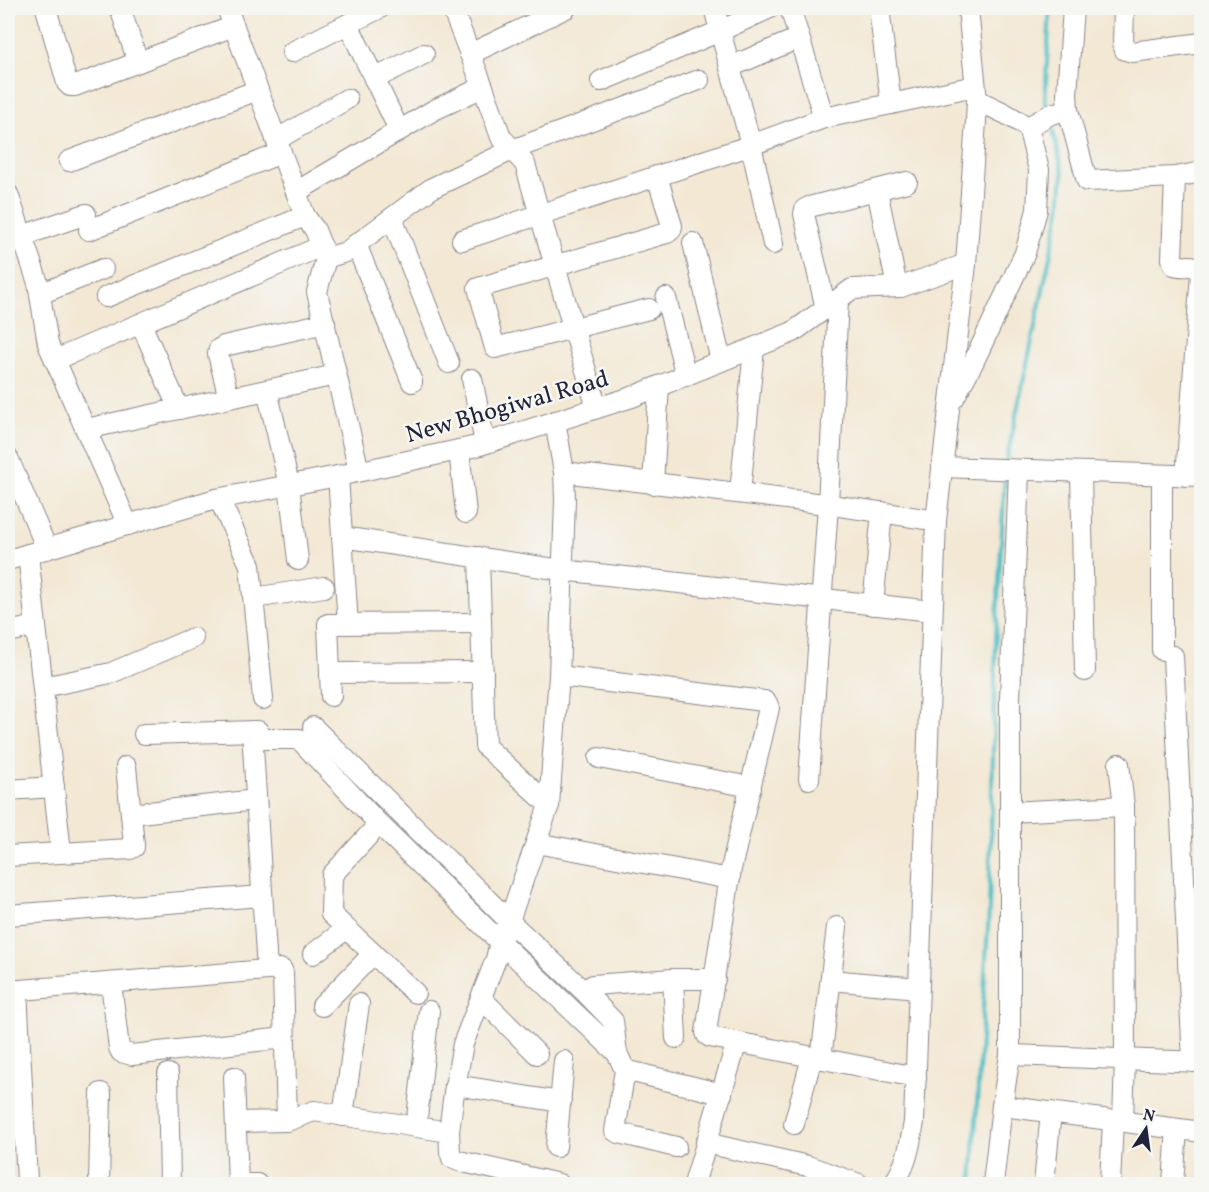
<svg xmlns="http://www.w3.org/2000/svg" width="1209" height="1192" viewBox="0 0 1209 1192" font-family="Vollkorn,serif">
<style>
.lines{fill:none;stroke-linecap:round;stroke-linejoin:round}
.stream{stroke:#4fbec6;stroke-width:4}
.minor-casing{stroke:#8a8588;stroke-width:22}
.minor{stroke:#fff;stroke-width:20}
.labels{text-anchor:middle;stroke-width:5;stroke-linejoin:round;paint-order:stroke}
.street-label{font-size:24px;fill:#22223b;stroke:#f6f6f2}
</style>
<rect width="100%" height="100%" fill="#f6f6f2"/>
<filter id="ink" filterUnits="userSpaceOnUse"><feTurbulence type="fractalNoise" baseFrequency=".0167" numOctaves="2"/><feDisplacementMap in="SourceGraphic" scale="12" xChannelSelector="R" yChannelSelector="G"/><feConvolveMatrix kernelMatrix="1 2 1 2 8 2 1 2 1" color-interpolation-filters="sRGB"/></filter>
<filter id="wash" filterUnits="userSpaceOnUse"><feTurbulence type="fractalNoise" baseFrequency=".008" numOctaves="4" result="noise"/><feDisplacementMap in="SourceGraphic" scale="24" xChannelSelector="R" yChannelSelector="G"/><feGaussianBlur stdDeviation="1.35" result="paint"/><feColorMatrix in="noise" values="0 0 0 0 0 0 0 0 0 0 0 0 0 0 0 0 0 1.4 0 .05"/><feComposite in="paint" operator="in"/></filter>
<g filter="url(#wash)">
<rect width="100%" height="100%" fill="#f3e8d4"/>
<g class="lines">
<g class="stream">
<path d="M1048,109L1045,99L1050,8"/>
<path d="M1006,462L1060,210L1063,173L1051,122"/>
<path d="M972,1184L989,911L996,636L1005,475"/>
</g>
</g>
</g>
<g filter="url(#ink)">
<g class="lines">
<g class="minor-casing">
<g id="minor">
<path d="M46,8L67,83L70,86H75L234,26"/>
<path d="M120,8L138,62"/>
<path d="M227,8L305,216L315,230L326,258L317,292L359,471"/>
<path d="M452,8L483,87L501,137L525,164L597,408"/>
<path d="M714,8L751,145L773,244"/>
<path d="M790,8L824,118"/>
<path d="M1073,8L1067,94L1068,110L1087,181L1175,177L1202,172"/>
<path d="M1124,8L1123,44L1125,50L1132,52L1202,43"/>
<path d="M348,24L399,130"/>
<path d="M292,52L380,8"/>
<path d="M470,54L566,8"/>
<path d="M730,67L799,38"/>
<path d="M374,79L424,54"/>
<path d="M601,81L720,31L770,8"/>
<path d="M891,104L975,86"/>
<path d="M1028,127L1051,114L1068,110"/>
<path d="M276,140L347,99"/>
<path d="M69,161L258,90"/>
<path d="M1175,177L1172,259L1174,265C1183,268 1191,264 1200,268L1201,273L1186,476"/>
<path d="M877,190L897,287"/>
<path d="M296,192L434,110L483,87"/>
<path d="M8,194L38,283L48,344L128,525"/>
<path d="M392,218L449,363"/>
<path d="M89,230L281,153"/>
<path d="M22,236L86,214"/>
<path d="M462,240L746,147L824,118L891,104L879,8"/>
<path d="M693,243L721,361"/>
<path d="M356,244L412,382"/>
<path d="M326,258L346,252L432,188L512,150L699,80"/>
<path d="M40,294L103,269"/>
<path d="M106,297L305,216"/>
<path d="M666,298L686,376"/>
<path d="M649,309L495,348L478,288L667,233L671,230L672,226L657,176"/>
<path d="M826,309L804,214L805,209L809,207L907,182"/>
<path d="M141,324L179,409"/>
<path d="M55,360L322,246"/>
<path d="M472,379L485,443"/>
<path d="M267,390L289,485L298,560"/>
<path d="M229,398L218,354L219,349L224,346L325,323"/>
<path d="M954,398L974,361L1025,253L1037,210L1039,170L1028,127L1006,114L977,100"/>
<path d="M86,429L336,375"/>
<path d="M459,450L466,513"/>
<path d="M8,458L47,549"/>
<path d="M942,467L1202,476"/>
<path d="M564,472C688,488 813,500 936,521"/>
<path d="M1081,473L1085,671"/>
<path d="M1162,475V650"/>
<path d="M338,476L348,624"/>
<path d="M653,484L659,386"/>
<path d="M740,493L754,348"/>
<path d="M219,499L250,565L263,699"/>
<path d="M342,537L562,570L932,611"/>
<path d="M28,554L61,852"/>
<path d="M479,557L485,746L549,805"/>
<path d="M8,560L216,499L338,476L477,446L632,397L793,332L852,289L901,287L966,264"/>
<path d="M254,598L324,587"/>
<path d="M873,605L882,512"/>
<path d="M8,632L36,626"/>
<path d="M1173,656L1193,1062"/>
<path d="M330,673L483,672"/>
<path d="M559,676L764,701L767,703L769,708L731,869L706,1032L707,1035L710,1037L916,1077"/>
<path d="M43,687L111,673L193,638"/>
<path d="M331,696L328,624L481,623"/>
<path d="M313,727L509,921L584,991L613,1021L617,1053L625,1070L615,1131L619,1133L676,1147"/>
<path d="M252,731L267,970"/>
<path d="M144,734L258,731"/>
<path d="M253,739H299L379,824L500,942L617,1053"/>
<path d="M599,758L751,787"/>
<path d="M1119,764L1124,806L1125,1059L1123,1121"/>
<path d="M126,767L131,814"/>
<path d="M809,779L828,505L838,300"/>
<path d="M8,790L54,787"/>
<path d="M1010,812L1124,806"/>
<path d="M379,824L332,875L331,914L415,993"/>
<path d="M536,843L730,879"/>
<path d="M8,856L130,849L134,847V845L131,814L256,800"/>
<path d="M8,915L262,896"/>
<path d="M313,954L346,929"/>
<path d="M673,979L676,1038"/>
<path d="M831,980L918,988"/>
<path d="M111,983L119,1048L121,1052L132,1055L284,1038"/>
<path d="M17,990L27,1180"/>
<path d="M8,991L279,969L282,970L283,973L287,1121L236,1122"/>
<path d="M584,991L593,985L673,979H715"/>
<path d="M481,998L537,1054"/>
<path d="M322,1006L373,954"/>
<path d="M1010,1055L1202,1062"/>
<path d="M821,1059L837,927"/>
<path d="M625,1070L722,1094"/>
<path d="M168,1074L170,1184"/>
<path d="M234,1077L238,1184"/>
<path d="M455,1085L561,1102"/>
<path d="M1002,1106L1202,1132"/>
<path d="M343,1116L359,1004"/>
<path d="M287,1121L314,1111L449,1132L450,1152L452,1158L459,1161L559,1184"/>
<path d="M794,1124L812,1057"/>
<path d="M416,1127L429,1011"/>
<path d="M449,1132L454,1092L463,1044L496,959L500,942L509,921L549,805L559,676L565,500L564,472L555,421"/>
<path d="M706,1143L808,1166L859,1184"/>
<path d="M556,1147L564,1061"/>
<path d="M99,1184L101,1093"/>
<path d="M241,1184H257"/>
<path d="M694,1184L737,1042"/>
<path d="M893,1184C907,1166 910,1144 914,1122L936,521L966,264L976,121L977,100L968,8"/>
<path d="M993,1184L1002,1106L1010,1055V698L1019,471"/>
<path d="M1044,1184L1051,1112"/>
<path d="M1110,1184L1113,1120"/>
<path d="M1173,1184L1177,1129"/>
</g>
</g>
<use href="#minor" class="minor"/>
</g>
</g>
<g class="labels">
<g class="street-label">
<text transform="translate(507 406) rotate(-16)" y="8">New Bhogiwal Road</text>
</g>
</g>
<rect width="1209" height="1192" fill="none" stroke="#f6f6f2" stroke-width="30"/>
<g transform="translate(1146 1129) rotate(13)" stroke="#f6f6f2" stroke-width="4.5" paint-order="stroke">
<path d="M0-4.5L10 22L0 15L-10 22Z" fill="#22223b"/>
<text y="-9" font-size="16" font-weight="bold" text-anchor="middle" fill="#22223b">N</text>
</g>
</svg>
